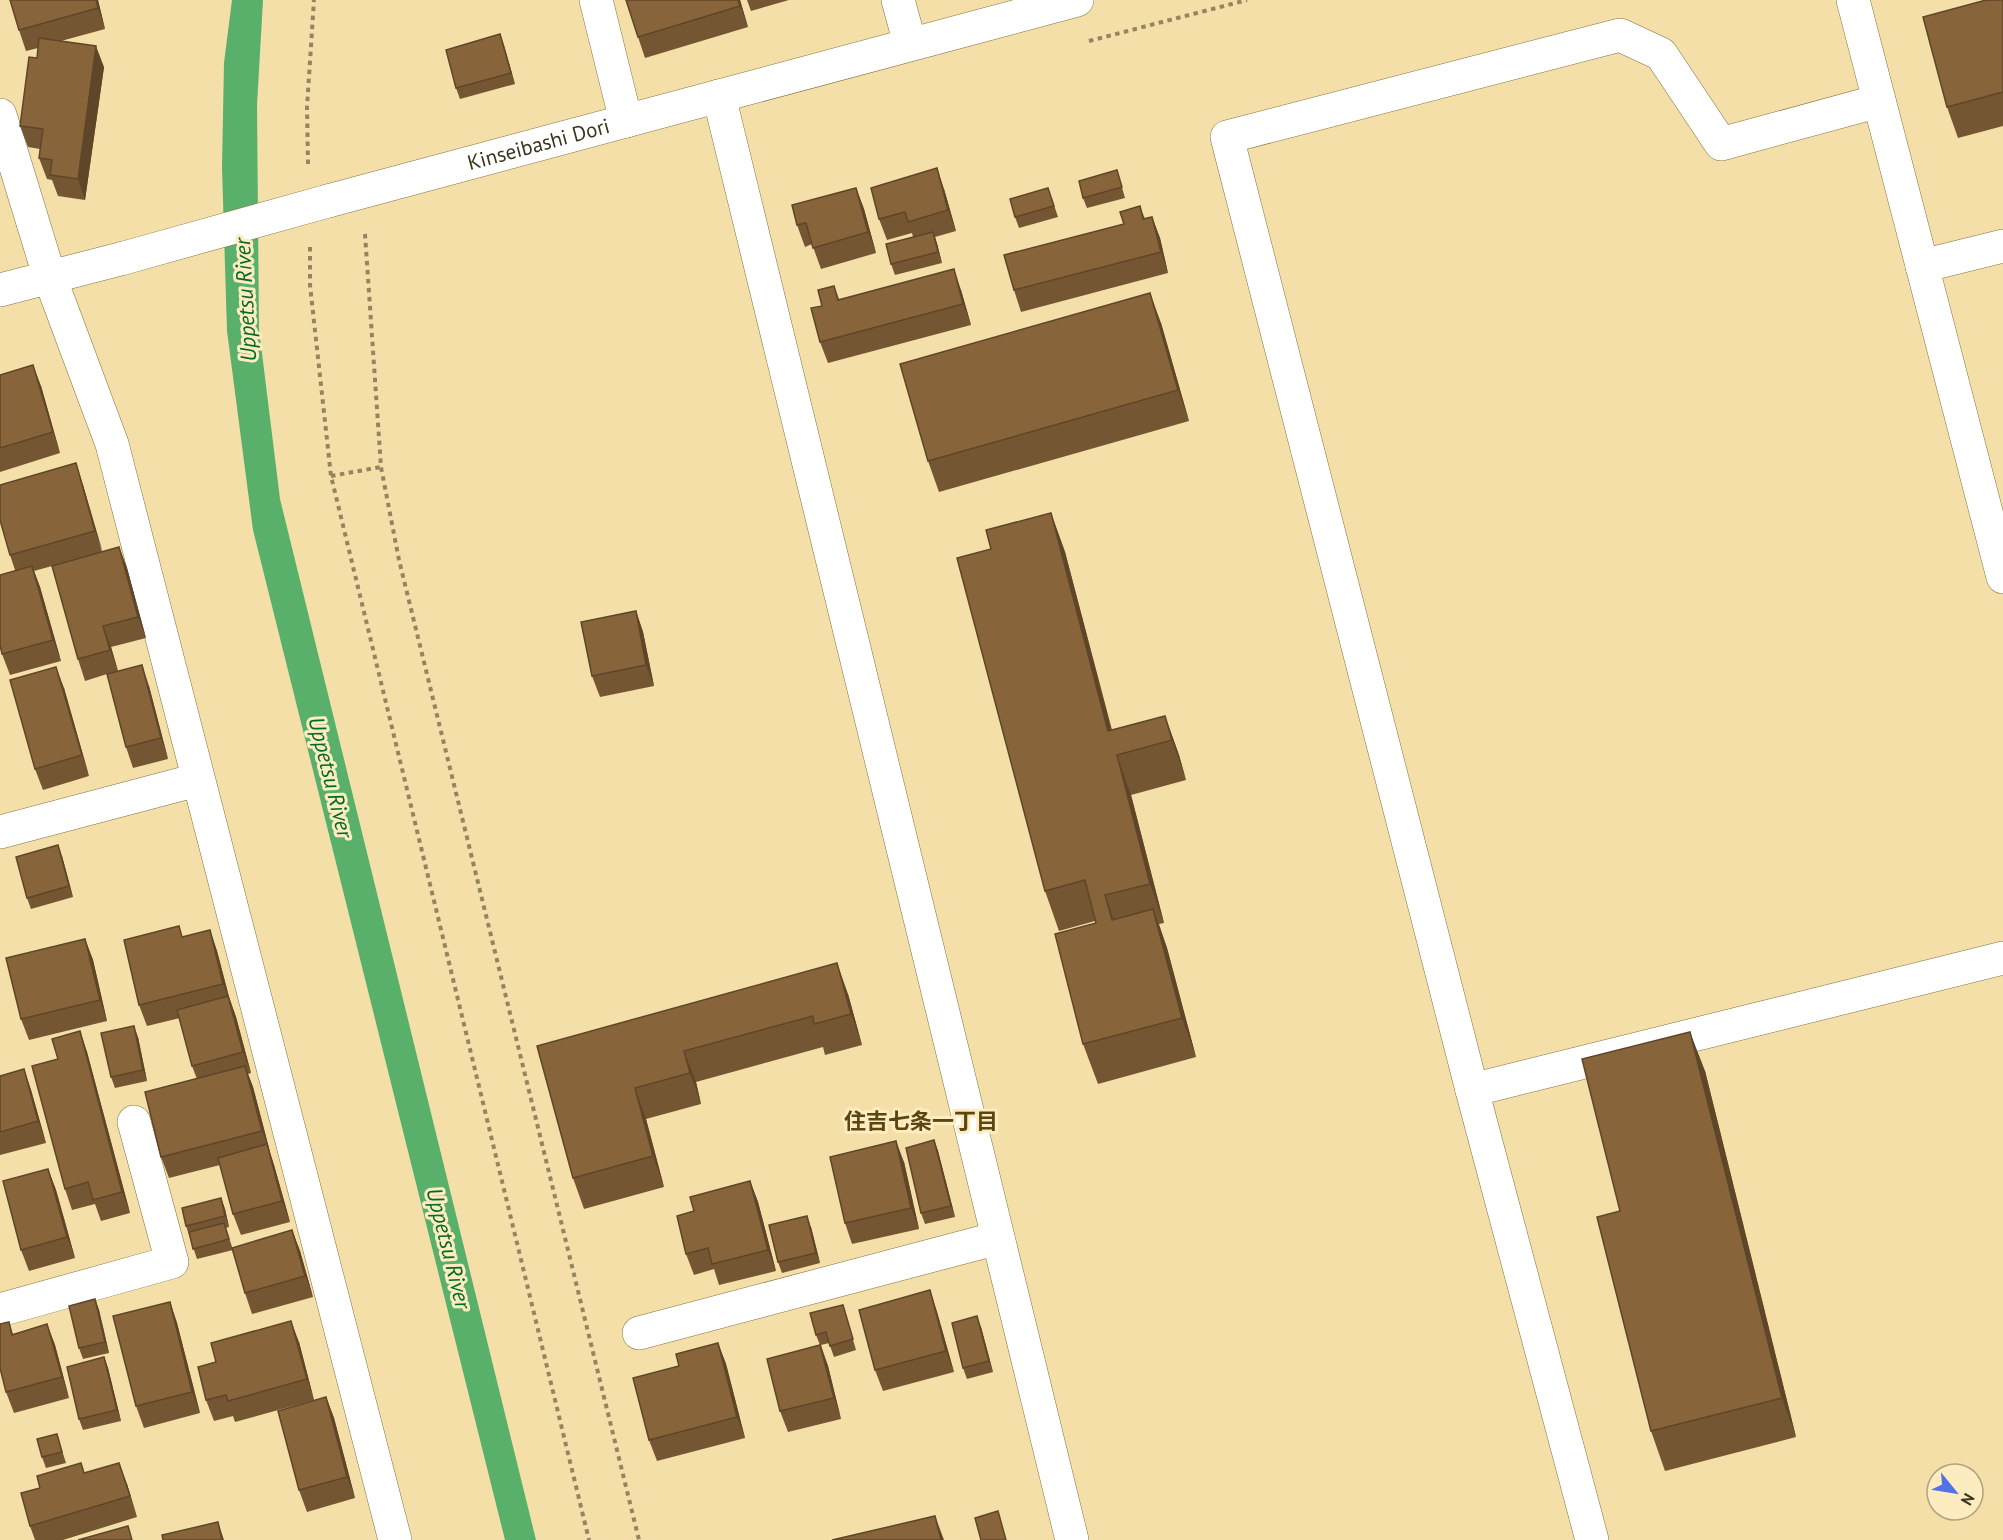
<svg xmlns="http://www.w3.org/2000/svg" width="2003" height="1540" viewBox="0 0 2003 1540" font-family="'PT Sans','Noto Sans JP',sans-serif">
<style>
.water{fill:#58b06a}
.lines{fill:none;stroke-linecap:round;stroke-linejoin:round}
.minor-casing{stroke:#84713e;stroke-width:34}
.path{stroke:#948560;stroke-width:4;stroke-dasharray:4.5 4.5;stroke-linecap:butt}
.minor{stroke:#fff;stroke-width:33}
.minor-bridge-casing{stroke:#84713e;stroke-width:34;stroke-linecap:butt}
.minor-bridge{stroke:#fff;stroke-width:33}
.wall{fill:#755633}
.shaded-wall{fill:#5f4629}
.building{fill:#88643b;stroke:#5f4629;stroke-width:1.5}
.labels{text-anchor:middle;stroke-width:6;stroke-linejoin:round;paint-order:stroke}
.street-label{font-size:21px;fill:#3d341e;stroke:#feecc1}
.water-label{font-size:22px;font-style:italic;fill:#006a29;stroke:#feecc1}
.neighbourhood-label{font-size:22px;font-weight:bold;fill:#594610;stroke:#feecc1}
</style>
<rect width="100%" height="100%" fill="#f4dfa9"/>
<path class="water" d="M232,0H263L257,105L259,329L280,499L536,1540H505L253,530L227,331L222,167L224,63Z"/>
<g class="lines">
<g class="minor-casing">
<g id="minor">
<path d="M596,0L626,121"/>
<path d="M898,0L910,44"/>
<path d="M1853,0L2003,577"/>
<path d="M719,96L1072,1540"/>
<path d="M0,115L49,275L112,444L395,1540"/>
<path id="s1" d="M328,201L1077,0"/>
<path d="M1922,266L2003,246"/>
<path d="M0,290L124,258"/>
<path d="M0,832L197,780"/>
<path d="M1472,1090L2003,958"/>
<path d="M0,1310L172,1262L134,1122"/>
<path d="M639,1333L998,1238"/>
<path d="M1592,1540L1472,1090L1227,137L1620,35L1661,54L1721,144L1879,101"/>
</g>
</g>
<g class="path">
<path d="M1089,41L1247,0"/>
<path d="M308,164L307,107L314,0"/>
<path d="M365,234L381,467L399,560L639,1540"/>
<path d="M310,247V285L331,476L589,1540"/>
<path d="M331,476L381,467"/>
</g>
<use href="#minor" class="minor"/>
<g class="minor-bridge-casing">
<path id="minor-bridge" d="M124,258L328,201"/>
</g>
<use href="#minor-bridge" class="minor-bridge"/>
</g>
<g class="wall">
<path d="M10,0H98L105,29L61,41L104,67L85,200L58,196L52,180L47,179L39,158L40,149L28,147L20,126L37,58L38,48L26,51L19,30Z"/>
<path d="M740,0L748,27L645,58L638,37Z"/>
<path d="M747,0H789L751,11Z"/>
<path d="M2003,0V126L1958,138L1947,107Z"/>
<path d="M500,34L515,84L460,99L456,88Z"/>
<path d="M1117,170L1125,198L1087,208L1083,198Z"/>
<path d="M856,188L864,209L876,253L821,269L812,244L805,247L797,225Z"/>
<path d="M944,189L956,231L935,237L942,263L895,275L891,264L913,237L912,233L887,240L879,219Z"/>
<path d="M1052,199L1058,217L1019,228L1015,217Z"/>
<path d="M1140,206L1145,219L1152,217L1160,238L1168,273L1021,312L1014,290L1124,224Z"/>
<path d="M834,286L839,299L961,290L971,325L828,363L820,342L822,306Z"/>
<path d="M1161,323L1189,421L939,492L928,461Z"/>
<path d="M0,375L41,386L60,453L0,472Z"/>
<path d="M83,485L102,552L119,547L127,568L146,638L111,647L118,671L149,686L168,759L133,768L126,747L107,674L85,681L78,659L52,566L34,571L40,587L61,661L10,675L2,654L15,570L10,555Z"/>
<path d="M1051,513L1065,552L1112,730L1165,716L1179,755L1186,780L1131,795L1164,923L1159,924L1167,948L1196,1057L1098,1084L1083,1044L1096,923L1095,921L1059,931L1045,891L991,549Z"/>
<path d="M636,611L643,632L654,686L600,697L592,676Z"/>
<path d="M64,688L89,776L43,790L35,769Z"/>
<path d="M62,856L73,897L31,909L27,898Z"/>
<path d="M210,930L217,951L229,997L236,1017L251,1073L248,1074L253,1087L270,1152L274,1165L290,1222L241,1235L233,1214L220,1165L169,1178L161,1157L197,1079L192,1066L180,1018L147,1026L139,1005L183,937Z"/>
<path d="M85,939L93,960L107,1021L29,1040L21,1019Z"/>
<path d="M848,994L862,1045L825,1055L823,1047L696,1082L701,1104L646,1119L664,1187L584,1209L573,1178L537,1046Z"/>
<path d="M80,1031L87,1052L130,1213L101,1221L95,1204L72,1210L65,1189L58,1059Z"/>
<path d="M138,1037L147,1081L115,1088L111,1077Z"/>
<path d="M24,1069L31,1090L46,1143L0,1155V1076Z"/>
<path d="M1705,1071L1796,1437L1665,1471L1651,1431L1620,1211Z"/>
<path d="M934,1140L938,1151L955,1217L925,1224L921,1213Z"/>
<path d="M904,1162L919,1229L852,1244L845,1223Z"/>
<path d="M48,1169L56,1190L75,1258L29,1271L21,1250Z"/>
<path d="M750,1181L758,1202L776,1271L719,1285L714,1269L694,1275L686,1254L694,1211Z"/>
<path d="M221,1198L225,1209L229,1227L226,1228L233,1250L197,1259L186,1226Z"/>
<path d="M811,1227L820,1263L782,1273L778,1262Z"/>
<path d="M292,1230L300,1251L313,1297L252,1314L245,1293Z"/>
<path d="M930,1290L937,1312L954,1372L883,1391L875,1370Z"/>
<path d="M95,1299L99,1310L109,1353L83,1359L79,1348Z"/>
<path d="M170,1302L177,1323L200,1413L144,1428L136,1406Z"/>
<path d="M843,1305L856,1350L834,1357L829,1343L821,1345L828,1366L841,1419L788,1432L780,1411L820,1345L816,1335Z"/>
<path d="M9,1322L13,1334L47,1324L55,1345L69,1398L14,1413L6,1392Z"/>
<path d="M981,1327L993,1372L967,1379L963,1368Z"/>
<path d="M299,1342L314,1400L235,1422L233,1416L214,1421L206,1400Z"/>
<path d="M718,1343L726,1364L745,1438L657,1461L649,1440Z"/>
<path d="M104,1357L108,1368L121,1421L83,1430L79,1419Z"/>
<path d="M326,1397L334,1418L355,1498L307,1512L299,1490Z"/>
<path d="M57,1434L66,1463L46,1468L42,1457Z"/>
<path d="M84,1473L127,1484L137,1517L63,1540H35L30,1526L40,1488Z"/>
</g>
<g class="shaded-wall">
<path d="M96,0H98L105,29L98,8Z"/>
<path d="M738,0H740L748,27Z"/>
<path d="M500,34L504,45L515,84L511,73Z"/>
<path d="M96,46L104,67L85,200L78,179Z"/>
<path d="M937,168L944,189L956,231L948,210Z"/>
<path d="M856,188L864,209L876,253L868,232Z"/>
<path d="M1152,217L1160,238L1168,273L1161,252Z"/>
<path d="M933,232L937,243L942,263L938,252Z"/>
<path d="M954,269L961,290L971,325L963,304Z"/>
<path d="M1150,293L1161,323L1189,421L1178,390Z"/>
<path d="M33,365L41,386L60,453L53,432Z"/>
<path d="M76,463L83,485L103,553L95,531Z"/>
<path d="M1051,513L1065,552L1118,755L1108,731Z"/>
<path d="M119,547L127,568L146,638L138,617Z"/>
<path d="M32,566L40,587L61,661L53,640Z"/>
<path d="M636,611L643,632L654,686L646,665Z"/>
<path d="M103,626L111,647L118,671L110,650Z"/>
<path d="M142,665L149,686L168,759L161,738Z"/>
<path d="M56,667L64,688L89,776L82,755Z"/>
<path d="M1165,716L1179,755L1186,780L1172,740Z"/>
<path d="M1117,755L1131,795L1164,923L1150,884Z"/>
<path d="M58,845L62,856L73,897L69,886Z"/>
<path d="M1105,895L1119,935L1112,920Z"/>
<path d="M1153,909L1167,948L1196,1057L1182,1018Z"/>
<path d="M210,930L217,951L229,997L236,1017L251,1073L243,1052L231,1005L223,984Z"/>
<path d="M85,939L93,960L107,1021L100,1000Z"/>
<path d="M837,963L848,994L862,1045L851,1014Z"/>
<path d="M134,1026L138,1037L147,1081L143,1070Z"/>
<path d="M80,1031L87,1052L130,1213L122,1192Z"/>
<path d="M1690,1032L1705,1071L1796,1437L1782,1398Z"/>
<path d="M684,1051L696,1082L701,1104L690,1073Z"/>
<path d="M245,1066L253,1087L270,1152L262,1131Z"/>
<path d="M24,1069L31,1090L46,1143L38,1121Z"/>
<path d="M635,1088L646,1119L664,1187L653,1156Z"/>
<path d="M934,1140L938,1151L955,1217L951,1206Z"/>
<path d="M896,1141L904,1162L919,1229L911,1208Z"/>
<path d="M267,1144L274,1165L290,1222L282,1201Z"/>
<path d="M48,1169L56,1190L75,1258L67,1237Z"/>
<path d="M750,1181L758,1202L776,1271L768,1250Z"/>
<path d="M221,1198L225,1209L229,1227L225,1216Z"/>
<path d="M807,1216L811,1227L820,1263L816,1253Z"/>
<path d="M292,1230L300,1251L313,1297L305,1276Z"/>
<path d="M930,1290L937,1312L954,1372L946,1351Z"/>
<path d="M95,1299L99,1310L109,1353L105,1342Z"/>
<path d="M170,1302L177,1323L200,1413L192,1392Z"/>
<path d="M977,1316L981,1327L993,1372L989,1361Z"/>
<path d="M291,1321L299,1342L314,1400L307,1379Z"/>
<path d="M47,1324L55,1345L69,1398L62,1377Z"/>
<path d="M718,1343L726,1364L745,1438L737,1417Z"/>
<path d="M820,1345L828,1366L841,1419L834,1398Z"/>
<path d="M104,1357L108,1368L121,1421L117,1410Z"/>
<path d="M326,1397L334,1418L355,1498L347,1477Z"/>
<path d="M119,1463L127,1484L137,1517Z"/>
<path d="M935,1516L944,1540H941Z"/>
<path d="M218,1522L224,1540H222Z"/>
</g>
<g class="building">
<path d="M10,0H96L98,8L19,30Z"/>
<path d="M626,0H738L740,6L638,37Z"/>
<path d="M1986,0H2003V92L1947,107L1923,17Z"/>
<path d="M500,34L511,73L456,88L446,50Z"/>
<path d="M39,38L96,46L78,179L50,175L52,160L39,158L43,129L20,126L29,57L37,58Z"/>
<path d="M937,168L948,210L908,222L905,212L879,219L871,188Z"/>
<path d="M1117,170L1122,187L1083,198L1079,181Z"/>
<path d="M856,188L868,232L813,248L806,223L797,225L792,205Z"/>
<path d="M1048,188L1054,206L1015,217L1010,199Z"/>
<path d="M1140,206L1143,219L1152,217L1161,252L1014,290L1004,255L1124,224L1120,212Z"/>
<path d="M933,232L938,252L891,264L886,244Z"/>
<path d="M954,269L963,304L820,342L811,308L822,306L818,290L834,286L838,300Z"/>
<path d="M1150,293L1178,390L928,461L900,364Z"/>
<path d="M33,365L53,432L0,448V375Z"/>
<path d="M76,463L95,531L10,555L0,520V485Z"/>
<path d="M1051,513L1108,731L1165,716L1172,740L1117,755L1150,884L1105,895L1112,920L1153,909L1182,1018L1083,1044L1055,934L1096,923L1085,880L1045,891L957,558L991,549L986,530Z"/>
<path d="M119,547L138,617L103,626L110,650L78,659L52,566Z"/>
<path d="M32,566L53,640L2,654L0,645V575Z"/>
<path d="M636,611L646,665L592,676L581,622Z"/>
<path d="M142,665L161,738L126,747L107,674Z"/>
<path d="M56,667L82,755L35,769L10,680Z"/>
<path d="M58,845L69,886L27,898L16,857Z"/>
<path d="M179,926L182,937L210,930L223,984L139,1005L124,940Z"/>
<path d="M85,939L100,1000L21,1019L6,958Z"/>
<path d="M837,963L851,1014L814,1024L813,1016L684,1051L690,1073L635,1088L653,1156L573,1178L537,1046Z"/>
<path d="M228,996L243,1052L192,1066L177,1010Z"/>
<path d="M134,1026L143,1070L111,1077L101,1033Z"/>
<path d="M80,1031L122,1192L93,1200L88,1182L65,1189L32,1066L58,1059L52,1039Z"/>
<path d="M1690,1032L1782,1398L1651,1431L1597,1217L1620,1211L1582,1059Z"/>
<path d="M245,1066L262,1131L161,1157L145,1092Z"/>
<path d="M24,1069L38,1121L0,1132V1076Z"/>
<path d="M934,1140L951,1206L921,1213L906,1148Z"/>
<path d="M896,1141L911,1208L845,1223L830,1157Z"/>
<path d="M267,1144L282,1201L233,1214L218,1158Z"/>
<path d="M48,1169L67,1237L21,1250L3,1181Z"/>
<path d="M750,1181L768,1250L712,1264L708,1248L686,1254L677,1216L694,1211L690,1197Z"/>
<path d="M221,1198L225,1216L186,1226L182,1208Z"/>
<path d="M807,1216L816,1253L778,1262L769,1225Z"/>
<path d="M224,1223L229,1239L193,1249L189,1232Z"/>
<path d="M292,1230L305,1276L245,1293L232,1248Z"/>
<path d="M930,1290L946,1351L875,1370L859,1310Z"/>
<path d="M95,1299L105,1342L79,1348L69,1306Z"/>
<path d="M170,1302L192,1392L136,1406L113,1316Z"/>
<path d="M843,1305L853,1339L830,1346L826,1332L816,1335L810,1313Z"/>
<path d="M977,1316L989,1361L963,1368L952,1323Z"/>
<path d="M291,1321L307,1379L228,1401L226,1395L206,1400L198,1367L216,1362L211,1343Z"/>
<path d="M9,1322L12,1335L47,1324L62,1377L6,1392L0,1368V1324Z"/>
<path d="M718,1343L737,1417L649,1440L633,1378L679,1366L676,1354Z"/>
<path d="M820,1345L834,1398L780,1411L767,1359Z"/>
<path d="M104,1357L117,1410L79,1419L67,1367Z"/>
<path d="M326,1397L347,1477L299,1490L278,1411Z"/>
<path d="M57,1434L62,1452L42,1457L37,1439Z"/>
<path d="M81,1463L84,1473L119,1463L130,1496L30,1526L21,1493L40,1488L37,1476Z"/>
<path d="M998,1511L1006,1540H981L975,1518Z"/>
<path d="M935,1516L941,1540H832Z"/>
<path d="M218,1522L222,1540H163L162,1535Z"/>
<path d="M128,1526L132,1540H78Z"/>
</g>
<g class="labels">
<g class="street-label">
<text dy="7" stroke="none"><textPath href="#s1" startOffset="218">Kinseibashi Dori</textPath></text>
</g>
<g class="water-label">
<text transform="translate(245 300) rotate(-93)" y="8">Uppetsu River</text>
<text transform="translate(331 777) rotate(76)" y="8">Uppetsu River</text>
<text transform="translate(449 1248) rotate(76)" y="8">Uppetsu River</text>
</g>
<g class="neighbourhood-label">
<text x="921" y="1129">住吉七条一丁目</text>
</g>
</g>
<g transform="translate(1955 1492) rotate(120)"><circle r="28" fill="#feecc1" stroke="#b1a280" stroke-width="1.5"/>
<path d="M0-4.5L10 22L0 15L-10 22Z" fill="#5273e7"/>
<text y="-9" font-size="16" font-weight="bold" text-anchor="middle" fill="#3d341e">N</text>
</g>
</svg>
